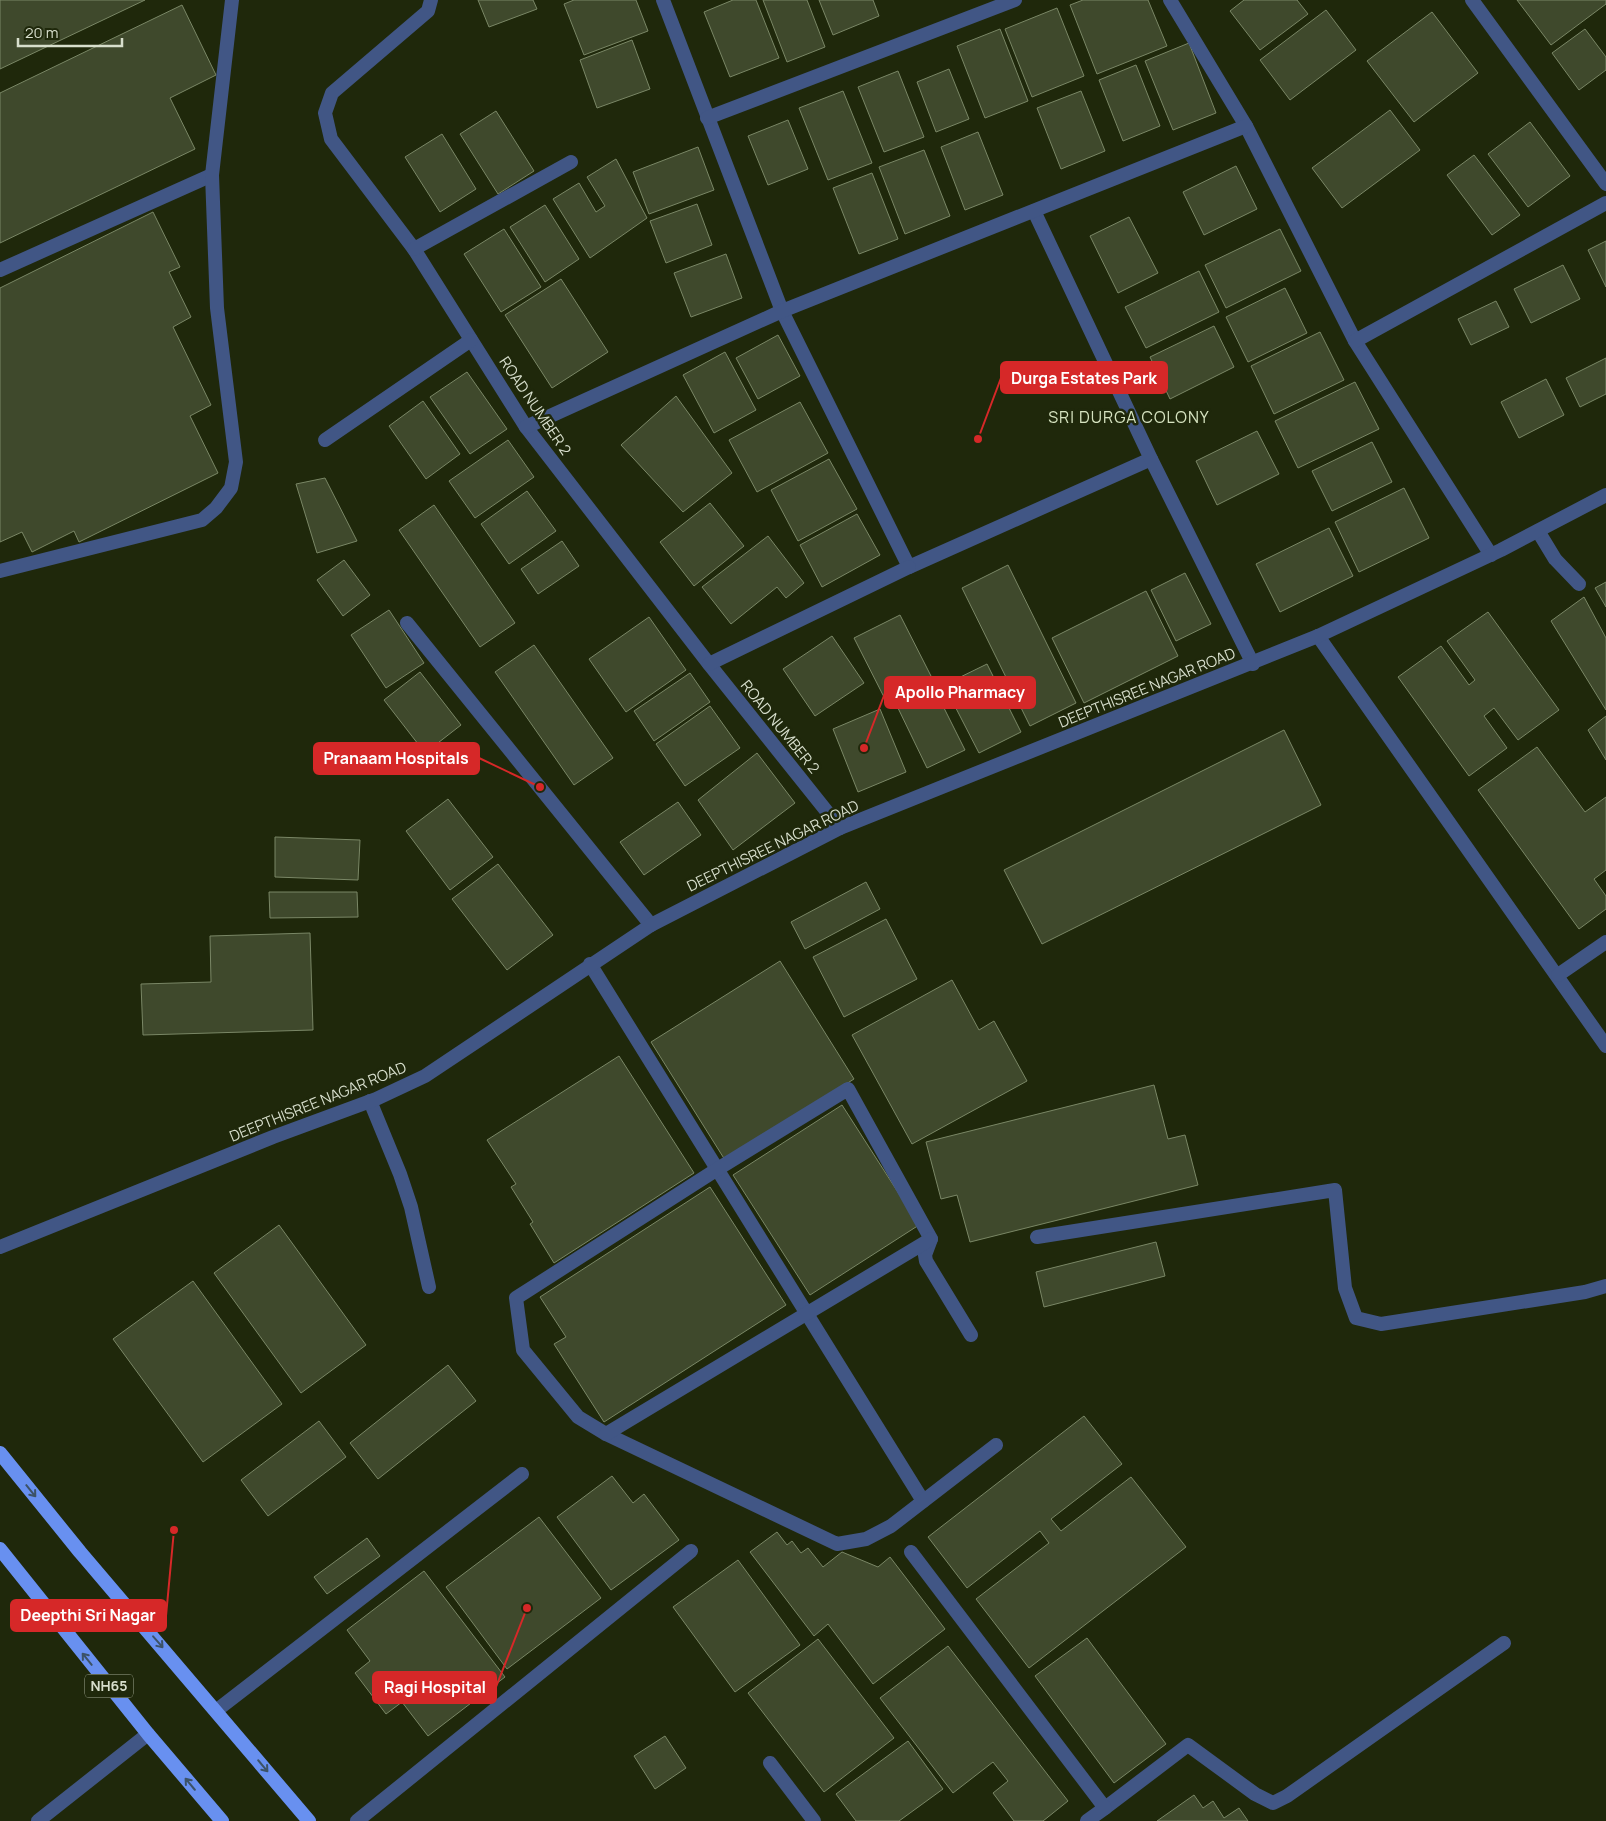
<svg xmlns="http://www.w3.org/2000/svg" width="1606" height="1821" viewBox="0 0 1606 1821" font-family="Manrope,sans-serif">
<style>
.building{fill:#3f492c;stroke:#7a8766}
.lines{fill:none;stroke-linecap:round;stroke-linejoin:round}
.service{stroke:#415685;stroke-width:14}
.minor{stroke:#415685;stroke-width:14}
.tertiary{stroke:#415685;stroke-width:14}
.trunk{stroke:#6890f0;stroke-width:14}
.oneway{stroke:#3c5267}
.labels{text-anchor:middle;stroke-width:5;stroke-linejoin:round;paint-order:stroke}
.shield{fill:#1f280b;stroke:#a0a792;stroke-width:1}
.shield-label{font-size:14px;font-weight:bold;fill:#d7decc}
.street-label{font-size:15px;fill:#d7decc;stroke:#1f280b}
.neighbourhood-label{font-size:16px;letter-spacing:1px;fill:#d7e4c1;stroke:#1f280b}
.leader{fill:none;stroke:#d62828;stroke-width:2}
.callout-dot{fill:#d62828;stroke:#1f280b;stroke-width:2}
.callout{fill:#d62828;stroke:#d62828;stroke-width:2}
.callout-label{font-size:16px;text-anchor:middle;font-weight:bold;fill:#fff}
</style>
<rect width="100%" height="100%" fill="#1f280b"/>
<g class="building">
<path d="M0,0H145L0,69Z"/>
<path d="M478,0H533L537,9L489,27Z"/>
<path d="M574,0H636L648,31L584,55L564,4Z"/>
<path d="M733,0H756L779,58L730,77L704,12Z"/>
<path d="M763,0H807L825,47L787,62Z"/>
<path d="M819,0H873L879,16L833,35Z"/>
<path d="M1083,0H1148L1167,46L1097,74L1070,5Z"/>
<path d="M1244,0H1297L1308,14L1260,50L1230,11Z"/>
<path d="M1517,0H1606V4L1551,45Z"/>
<path d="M182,5L216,75L170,98L195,149L0,243V93Z"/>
<path d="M1057,8L1084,76L1032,97L1005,29Z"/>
<path d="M1326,10L1356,50L1290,100L1260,60Z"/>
<path d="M1432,12L1478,73L1414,122L1367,61Z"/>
<path d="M1000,29L1028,101L985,118L957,46Z"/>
<path d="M1585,29L1606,57V70L1579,90L1552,53Z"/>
<path d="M632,40L650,89L597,108L580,60Z"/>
<path d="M1189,43L1216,113L1173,130L1145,61Z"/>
<path d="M1136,65L1160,126L1123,141L1099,80Z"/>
<path d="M949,69L969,119L936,132L917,82Z"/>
<path d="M898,71L924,137L884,152L858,87Z"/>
<path d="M843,91L872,163L828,180L799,108Z"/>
<path d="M1081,91L1105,151L1061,169L1037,108Z"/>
<path d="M1390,110L1420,150L1342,208L1312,168Z"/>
<path d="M496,111L534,171L498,194L460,134Z"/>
<path d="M788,120L808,169L768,185L748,136Z"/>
<path d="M1530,122L1570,176L1528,207L1488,154Z"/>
<path d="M978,132L1003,195L965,210L941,147Z"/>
<path d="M442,134L476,189L440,212L405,157Z"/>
<path d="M698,147L714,190L649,214L633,172Z"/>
<path d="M924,150L950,216L905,234L879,167Z"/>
<path d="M1474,155L1520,215L1492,235L1447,175Z"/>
<path d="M616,159L647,218L590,258L553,199L579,183L596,212L605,206L587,177Z"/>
<path d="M1236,166L1257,209L1204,235L1183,192Z"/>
<path d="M872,173L898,239L859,254L833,188Z"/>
<path d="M697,204L712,245L666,263L650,221Z"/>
<path d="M545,205L579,259L545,282L510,227Z"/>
<path d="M153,212L180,267L169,272L191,317L173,327L211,405L190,416L218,473L79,542L74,531L32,552L22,532L0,542V288Z"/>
<path d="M1129,217L1158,273L1118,293L1090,236Z"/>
<path d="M504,229L541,287L501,312L464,254Z"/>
<path d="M1280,229L1301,271L1226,308L1205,265Z"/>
<path d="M1606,241V287L1588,250Z"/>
<path d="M726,254L742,298L691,317L674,273Z"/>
<path d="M1563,265L1580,299L1531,323L1514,289Z"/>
<path d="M1199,271L1219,312L1146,348L1125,307Z"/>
<path d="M561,279L608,352L552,388L505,315Z"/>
<path d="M1285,288L1307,333L1248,362L1226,317Z"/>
<path d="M1496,301L1509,327L1471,345L1458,319Z"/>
<path d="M1214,326L1234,367L1170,399L1150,357Z"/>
<path d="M1320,332L1344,380L1274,414L1251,366Z"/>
<path d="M778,335L800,376L758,399L736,358Z"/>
<path d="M725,352L756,410L714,433L683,375Z"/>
<path d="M1606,358V394L1580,407L1566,378Z"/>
<path d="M467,372L507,429L470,454L430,397Z"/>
<path d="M1546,379L1564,415L1519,438L1501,402Z"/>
<path d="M1355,382L1379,429L1298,468L1275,421Z"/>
<path d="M676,396L732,473L683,512L621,445Z"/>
<path d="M423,401L460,454L426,479L389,426Z"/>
<path d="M800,402L828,453L757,492L729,440Z"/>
<path d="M1257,431L1279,474L1217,505L1196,461Z"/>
<path d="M508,440L534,477L475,518L449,481Z"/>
<path d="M1372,442L1392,482L1332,511L1312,471Z"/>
<path d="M829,459L857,509L798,541L771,490Z"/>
<path d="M325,478L357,541L317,553L296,484Z"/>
<path d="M1404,488L1429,538L1359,572L1335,522Z"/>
<path d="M527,491L556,531L509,564L481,524Z"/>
<path d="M710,503L744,546L694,586L660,542Z"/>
<path d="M434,505L515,623L480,647L399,530Z"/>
<path d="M857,514L880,555L822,587L800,545Z"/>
<path d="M1329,528L1353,576L1280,612L1256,564Z"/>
<path d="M768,536L804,583L786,598L777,587L731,624L702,587Z"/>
<path d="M562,541L579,566L538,594L521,569Z"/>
<path d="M344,560L370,595L343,616L317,580Z"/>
<path d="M1008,565L1076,703L1030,726L962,588Z"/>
<path d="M1185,573L1211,624L1176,641L1151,590Z"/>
<path d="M1606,582V607L1595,588Z"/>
<path d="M1146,591L1178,656L1084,703L1052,638Z"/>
<path d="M1584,597L1606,638V710L1551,621Z"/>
<path d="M389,610L424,663L386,688L351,635Z"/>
<path d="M1488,612L1559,710L1518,740L1494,708L1484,716L1507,748L1469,776L1398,677L1441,646L1469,685L1475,680L1447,641Z"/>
<path d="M900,615L931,676L885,699L854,638Z"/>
<path d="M649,617L686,670L626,712L589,659Z"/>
<path d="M832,636L864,683L815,716L783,669Z"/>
<path d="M534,645L613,758L574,785L495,672Z"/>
<path d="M987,664L1021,732L979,753L944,685Z"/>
<path d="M420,672L461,725L425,753L384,700Z"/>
<path d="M690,673L710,702L654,741L634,711Z"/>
<path d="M934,688L965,750L927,768L897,706Z"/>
<path d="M710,706L740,748L685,786L656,744Z"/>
<path d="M880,709L906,772L858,792L833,729Z"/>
<path d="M1606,716V760L1588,730Z"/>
<path d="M1284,730L1321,805L1042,944L1004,870Z"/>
<path d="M1537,747L1585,812L1606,797V870L1594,879L1606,896V909L1579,929L1478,790Z"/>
<path d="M757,753L795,803L733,850L698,800Z"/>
<path d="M448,799L493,857L450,890L406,831Z"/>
<path d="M678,802L701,835L644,875L620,842Z"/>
<path d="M275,837L360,840L358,880L275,877Z"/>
<path d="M498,864L553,935L507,970L452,899Z"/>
<path d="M866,882L880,909L805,949L791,922Z"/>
<path d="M269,892H357L358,917L270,918Z"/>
<path d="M886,919L917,979L844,1017L813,957Z"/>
<path d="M310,933L313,1030L143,1035L141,984L211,982L210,936Z"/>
<path d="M780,961L854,1079L725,1160L651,1042Z"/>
<path d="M952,980L979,1030L994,1021L1027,1081L912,1144L852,1035Z"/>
<path d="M619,1056L694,1173L554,1263L530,1224L533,1222L511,1187L516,1184L487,1140Z"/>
<path d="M1154,1085L1168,1139L1185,1135L1198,1185L970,1242L957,1195L941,1199L926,1142Z"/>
<path d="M842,1105L919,1225L810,1295L733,1175Z"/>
<path d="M710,1187L786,1305L604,1422L554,1344L566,1337L540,1297Z"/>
<path d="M279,1225L366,1345L301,1393L214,1273Z"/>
<path d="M1156,1242L1165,1276L1044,1307L1036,1272Z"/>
<path d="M193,1281L282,1404L203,1462L113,1339Z"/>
<path d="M448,1365L476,1401L378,1479L350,1443Z"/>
<path d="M1084,1416L1122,1464L1051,1519L1061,1531L1131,1477L1186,1547L1029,1668L976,1599L1049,1543L1040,1531L967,1588L928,1537Z"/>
<path d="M319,1421L346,1457L268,1516L241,1480Z"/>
<path d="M612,1476L633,1503L644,1494L679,1540L611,1590L557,1517Z"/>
<path d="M539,1517L601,1598L507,1669L446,1587Z"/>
<path d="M777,1532L787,1545L792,1541L801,1553L808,1548L823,1567L842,1552L878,1567L890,1557L945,1629L873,1684L828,1624L814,1636L750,1552Z"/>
<path d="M367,1538L380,1556L327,1594L314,1577Z"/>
<path d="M738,1560L800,1645L735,1692L673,1607Z"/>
<path d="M424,1571L505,1677L428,1736L402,1702L386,1714L355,1673L370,1661L347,1630Z"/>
<path d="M1087,1638L1166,1744L1114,1783L1035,1676Z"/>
<path d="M818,1639L894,1738L824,1792L748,1693Z"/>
<path d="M948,1646L1068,1801L1043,1821H1014L993,1793L1008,1781L993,1762L953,1793L880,1698Z"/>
<path d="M665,1736L686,1768L655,1789L634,1756Z"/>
<path d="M908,1741L943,1789L899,1821H856L836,1794Z"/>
<path d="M1194,1795L1203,1808L1213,1801L1224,1818L1239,1808L1248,1821H1157Z"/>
</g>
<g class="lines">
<g class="service">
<path d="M0,270L212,175"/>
<path d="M0,571L202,520L216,508L231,488L236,462L217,308L212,175L232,0"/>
<path d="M370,1101L400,1174L411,1207L429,1287"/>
<path d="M1037,1237L1335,1190L1345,1288L1356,1318L1381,1324L1585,1292L1606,1286"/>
<path d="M1105,1808L1188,1745L1255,1794L1273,1803L1287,1796L1504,1643"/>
</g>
<g class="minor">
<path d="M431,0L428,11L332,93L325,113L331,139L414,249L526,427L709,664L840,828"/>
<path d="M663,0L782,311L909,567L1151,459"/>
<path d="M1170,0L1246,126L1355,341L1491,555"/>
<path d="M1472,0L1606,184"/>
<path d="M707,118L1015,0"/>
<path d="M1034,211L1151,459L1253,664"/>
<path d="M414,249L571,162"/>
<path d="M1355,341L1606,203"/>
<path d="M526,427L782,311L1246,126"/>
<path d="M325,440L471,340"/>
<path d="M1538,531L1555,559L1579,584"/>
<path d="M407,623L651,925"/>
<path d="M1318,636L1606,1046"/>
<path d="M709,664L909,567"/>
<path d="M590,964L923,1501"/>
<path d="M1558,975L1606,942"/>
<path d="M971,1335L926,1261L925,1255L931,1239L848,1089L716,1170L516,1298L523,1350L578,1417L606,1434L837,1544L866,1539L891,1526L996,1445"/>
<path d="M606,1434L931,1239"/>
<path d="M911,1552L1105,1808L1087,1821"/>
<path d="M217,1710L522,1474"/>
<path d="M770,1763L814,1821"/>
<path d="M38,1821L148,1734"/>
<path d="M357,1821L691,1551"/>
</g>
<path class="tertiary" d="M0,1247L273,1137L376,1099L425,1076L651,925L840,828L1318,636L1501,550L1606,495"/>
<g class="trunk">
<path d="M0,1453L80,1552L309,1821"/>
<path d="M0,1549L148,1734L222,1821"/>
</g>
</g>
<defs><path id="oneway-shaft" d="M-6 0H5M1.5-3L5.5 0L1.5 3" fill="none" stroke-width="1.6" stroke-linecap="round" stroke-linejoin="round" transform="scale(1.25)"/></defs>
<g class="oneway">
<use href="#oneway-shaft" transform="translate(31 1491) rotate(51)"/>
<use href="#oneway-shaft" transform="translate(158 1642) rotate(49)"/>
<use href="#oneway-shaft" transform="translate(87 1659) rotate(-129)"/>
<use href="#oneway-shaft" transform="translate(263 1766) rotate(50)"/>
<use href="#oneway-shaft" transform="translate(190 1784) rotate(-130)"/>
</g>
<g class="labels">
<rect class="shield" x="85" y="1674.5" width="48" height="23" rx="4"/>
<g class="shield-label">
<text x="109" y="1691">NH65</text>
</g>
<g class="street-label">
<text transform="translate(535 406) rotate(56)" y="5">ROAD NUMBER 2</text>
<text transform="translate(1147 688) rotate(-22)" y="5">DEEPTHISREE NAGAR ROAD</text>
<text transform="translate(780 727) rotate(51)" y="5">ROAD NUMBER 2</text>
<text transform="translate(773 846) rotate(-26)" y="5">DEEPTHISREE NAGAR ROAD</text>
<text transform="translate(318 1102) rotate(-22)" y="5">DEEPTHISREE NAGAR ROAD</text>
</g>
<g class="neighbourhood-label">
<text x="1129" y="423">SRI DURGA COLONY</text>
</g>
</g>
<path class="leader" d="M978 439L1001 378M864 748L885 693M540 787L479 758M174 1530L166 1616M527 1608L496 1687"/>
<g class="callout-dot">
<circle cx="978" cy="439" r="5"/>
<circle cx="864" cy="748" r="5"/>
<circle cx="540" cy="787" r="5"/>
<circle cx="174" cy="1530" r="5"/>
<circle cx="527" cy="1608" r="5"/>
</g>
<g class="callout">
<rect x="1001" y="362" width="166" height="31" rx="5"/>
<rect x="885" y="677" width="150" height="31" rx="5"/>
<rect x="314" y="743" width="165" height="31" rx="5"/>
<rect x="11" y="1600" width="155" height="31" rx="5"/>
<rect x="373" y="1672" width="123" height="31" rx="5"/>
</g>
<g class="callout-label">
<text x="1084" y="384">Durga Estates Park</text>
<text x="960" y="698">Apollo Pharmacy</text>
<text x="396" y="764">Pranaam Hospitals</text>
<text x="88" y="1621">Deepthi Sri Nagar</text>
<text x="435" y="1693">Ragi Hospital</text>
</g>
<path d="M18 38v8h104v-8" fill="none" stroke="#d7decc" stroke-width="2.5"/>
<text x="25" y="38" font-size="15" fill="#d7decc" stroke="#1f280b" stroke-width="4" paint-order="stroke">20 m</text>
</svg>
